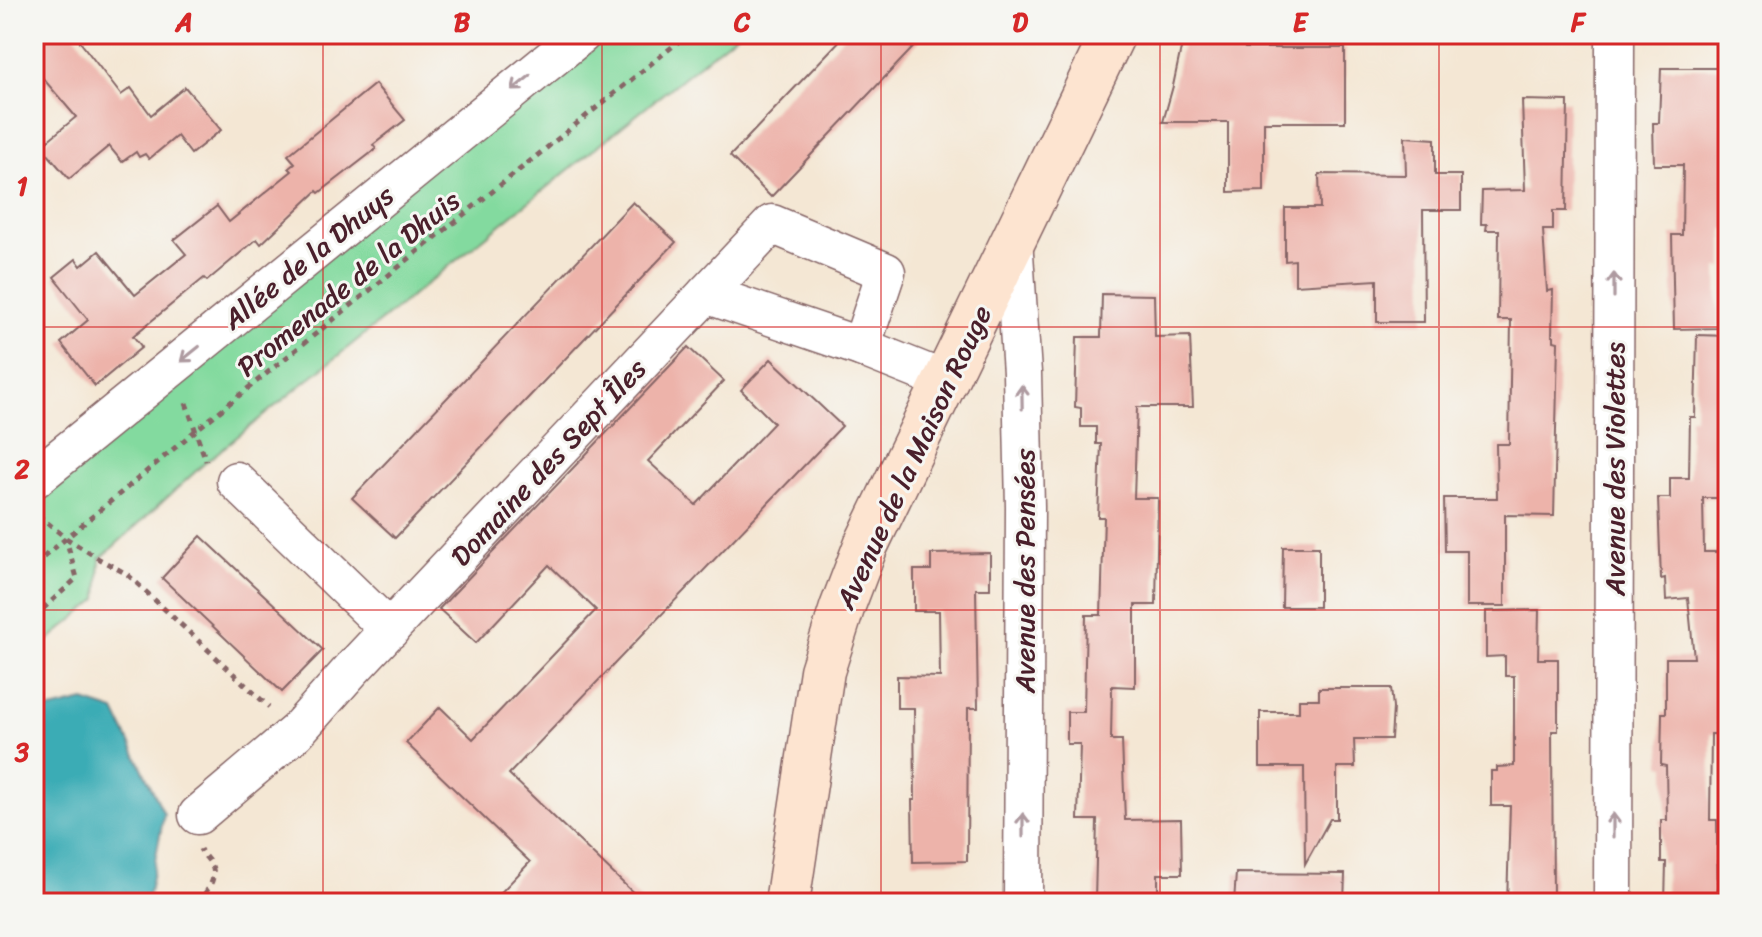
<svg xmlns="http://www.w3.org/2000/svg" width="1762" height="937" viewBox="0 0 1762 937" font-family="Sriracha,sans-serif">
<style>
.green{fill:#83da9f;stroke:#667c65;stroke-width:2}
.water{fill:#3bacb5;stroke:#426670;stroke-width:2}
.building{fill:#edb3aa}
.lines{fill:none;stroke-linecap:round;stroke-linejoin:round}
.street-casing{stroke:#866566;stroke-width:41}
.secondary-casing{stroke:#866566;stroke-width:47}
.path{stroke:#866566;stroke-width:5;stroke-dasharray:6 6;stroke-linecap:butt}
.street{stroke:#fff;stroke-width:38}
.secondary{stroke:#fde4d0;stroke-width:44}
.oneway{stroke:#ae9aa0}
.grid{fill:none;stroke:#d62828;stroke-width:2;stroke-opacity:0.55}
.labels{text-anchor:middle;stroke-width:6;stroke-linejoin:round;paint-order:stroke}
.street-label{font-size:28px;fill:#4a1f2b;stroke:#f6f6f2}
.neatline{fill:none;stroke:#d62828;stroke-width:3}
.grid-label{font-size:26px;text-anchor:middle;font-weight:bold;fill:#d62828}
</style>
<rect width="100%" height="100%" fill="#f6f6f2"/>
<filter id="ink" filterUnits="userSpaceOnUse"><feTurbulence type="fractalNoise" baseFrequency=".0125" numOctaves="2"/><feDisplacementMap in="SourceGraphic" scale="16" xChannelSelector="R" yChannelSelector="G"/><feConvolveMatrix kernelMatrix="1 2 1 2 8 2 1 2 1" color-interpolation-filters="sRGB"/></filter>
<filter id="wash" filterUnits="userSpaceOnUse"><feTurbulence type="fractalNoise" baseFrequency=".006" numOctaves="4" result="noise"/><feDisplacementMap in="SourceGraphic" scale="32" xChannelSelector="R" yChannelSelector="G"/><feGaussianBlur stdDeviation="1.8" result="paint"/><feColorMatrix in="noise" values="0 0 0 0 0 0 0 0 0 0 0 0 0 0 0 0 0 1.4 0 .05"/><feComposite in="paint" operator="in"/></filter>
<g filter="url(#wash)">
<rect width="100%" height="100%" fill="#f4e7d4"/>
<path class="green" d="M582,34H737L206,462L100,559L98,599L34,652V479Z"/>
<path class="water" d="M84,701L115,711L164,814L147,903H34V713Z"/>
<g id="blocks">
<g class="building">
<path d="M34,34H74L121,95L131,88L151,115L185,87L221,130L191,154L177,136L149,159L145,154L139,157L136,152L122,162L109,146L69,179L41,146L76,117L34,68Z"/>
<path d="M846,34H926L771,197L730,156Z"/>
<path d="M1184,34H1247L1245,48H1345V122H1264V191L1228,192V122H1163L1173,86Z"/>
<path d="M1661,68H1721V123H1728V230H1723V268H1717L1718,328L1674,329L1672,235H1682L1683,165H1654L1653,123H1659Z"/>
<path d="M375,84L405,120L373,145L376,149L319,193L317,191L261,244L257,239L207,281L204,278L133,336L142,347L95,386L61,343L88,320L54,277L76,259L81,266L99,251L135,295L186,254L174,240L217,206L229,222L292,171L289,168L295,163L288,155Z"/>
<path d="M1522,100L1568,101L1566,211H1553V230H1543L1547,291L1553,290L1552,336H1554V341L1558,342L1554,516L1505,515V606H1467V551H1445L1444,498H1497L1496,444H1509L1511,320H1498L1499,230H1486L1487,224H1481L1482,191L1525,190Z"/>
<path d="M1405,137L1435,139V175H1461V210H1423L1424,322H1377V280L1295,285V260L1285,261V208H1320L1319,174L1406,175Z"/>
<path d="M633,202L676,242L395,538L352,498Z"/>
<path d="M1102,294L1154,295L1155,337L1190,336L1193,407H1137L1134,498H1158L1156,605H1135V687L1112,686L1111,740H1122L1125,820L1181,819L1182,874H1158V901H1095L1097,820H1078L1080,744H1067V712H1084L1086,615H1101L1104,517H1098L1101,444H1096V427H1081V408L1075,407L1077,337H1101Z"/>
<path d="M1697,335L1728,336V443H1721L1722,498H1703L1704,552H1728V658H1726L1725,734H1711L1710,820H1717L1718,903H1665L1666,862H1661V820H1667L1666,766L1661,765L1662,713H1666V658H1694L1688,598L1666,600L1665,578L1661,579L1658,498H1670V478H1689L1690,417H1695Z"/>
<path d="M688,347L724,381L648,461L696,505L774,423L741,390L771,359L842,426L509,774L644,903H491L530,862L406,743L440,707L473,739L596,610L549,565L476,643L439,609Z"/>
<path d="M201,536L323,650L282,692L162,578Z"/>
<path d="M1283,547H1319V607H1282Z"/>
<path d="M990,553V589H976L978,708H968L967,861L913,862L912,800H915L914,708H897V676L940,677L939,611H914V570H931V554Z"/>
<path d="M1539,610L1538,659H1558V731H1552L1553,903H1507L1510,806H1491V771H1497V767L1514,766V676H1505V656L1486,657V611Z"/>
<path d="M1319,688H1391L1393,708L1391,739H1354L1355,767H1337V819H1330L1305,864L1304,767H1260V712H1299V699H1319Z"/>
<path d="M1236,873L1345,874L1344,903H1234Z"/>
</g>
</g>
</g>
<g filter="url(#ink)">
<use href="#blocks" fill-opacity="0" stroke="#866566" stroke-width="2"/>
<g class="lines">
<g class="street-casing">
<g id="street">
<path d="M1013,239L1022,373L1025,507L1023,903"/>
<path d="M706,294L772,224L886,272L861,347"/>
<path d="M34,479L582,34"/>
<path d="M236,481L390,630"/>
<path d="M198,815L296,732L352,669L706,294L861,347L946,381"/>
<path d="M1613,903L1615,34"/>
</g>
</g>
<g class="secondary-casing">
<path id="secondary" d="M787,903L822,671L842,608L866,545L1113,34"/>
</g>
<g class="path">
<path d="M618,44L631,34"/>
<path d="M186,403L206,461"/>
<path d="M38,515L66,538L99,559L127,574L269,707"/>
<path d="M34,565L195,431L688,34"/>
<path d="M34,617L77,578L66,539"/>
<path d="M197,903C205,894 218,879 212,866C209,860 203,855 200,849"/>
</g>
<use href="#street" class="street"/>
<use href="#secondary" class="secondary"/>
</g>
<defs><path id="oneway-shaft" d="M-6 0H5M1.5-3L5.5 0L1.5 3" fill="none" stroke-width="1.6" stroke-linecap="round" stroke-linejoin="round" transform="scale(2)"/></defs>
<g class="oneway">
<use href="#oneway-shaft" transform="translate(521 83) rotate(141)"/>
<use href="#oneway-shaft" transform="translate(1614 285) rotate(-90)"/>
<use href="#oneway-shaft" transform="translate(190 354) rotate(141)"/>
<use href="#oneway-shaft" transform="translate(1022 397) rotate(-91)"/>
<use href="#oneway-shaft" transform="translate(1023 825) rotate(-90)"/>
<use href="#oneway-shaft" transform="translate(1613 825) rotate(-90)"/>
</g>
</g>
<path class="grid" d="M323,34V903M602,34V903M881,34V903M1160,34V903M1439,34V903M34,327H1728M34,610H1728"/>
<g class="labels">
<g class="street-label">
<text transform="translate(308 257) rotate(-39)" y="10">Allée de la Dhuys</text>
<text transform="translate(348 283) rotate(-39)" y="10">Promenade de la Dhuis</text>
<text transform="translate(913 457) rotate(-65)" y="10">Avenue de la Maison Rouge</text>
<text transform="translate(548 462) rotate(-47)" y="10">Domaine des Sept Îles</text>
<text transform="translate(1614 469) rotate(-90)" y="10">Avenue des Violettes</text>
<text transform="translate(1024 571) rotate(-90)" y="10">Avenue des Pensées</text>
</g>
</g>
<rect width="1762" height="937" fill="none" stroke="#f6f6f2" stroke-width="88"/>
<rect x="44" y="44" width="1674" height="849" class="neatline"/>
<g class="grid-label">
<text x="184" y="31">A</text>
<text x="462" y="31">B</text>
<text x="742" y="31">C</text>
<text x="1020" y="31">D</text>
<text x="1300" y="31">E</text>
<text x="1578" y="31">F</text>
<text x="22" y="195">1</text>
<text x="22" y="478">2</text>
<text x="22" y="761">3</text>
</g>
</svg>
